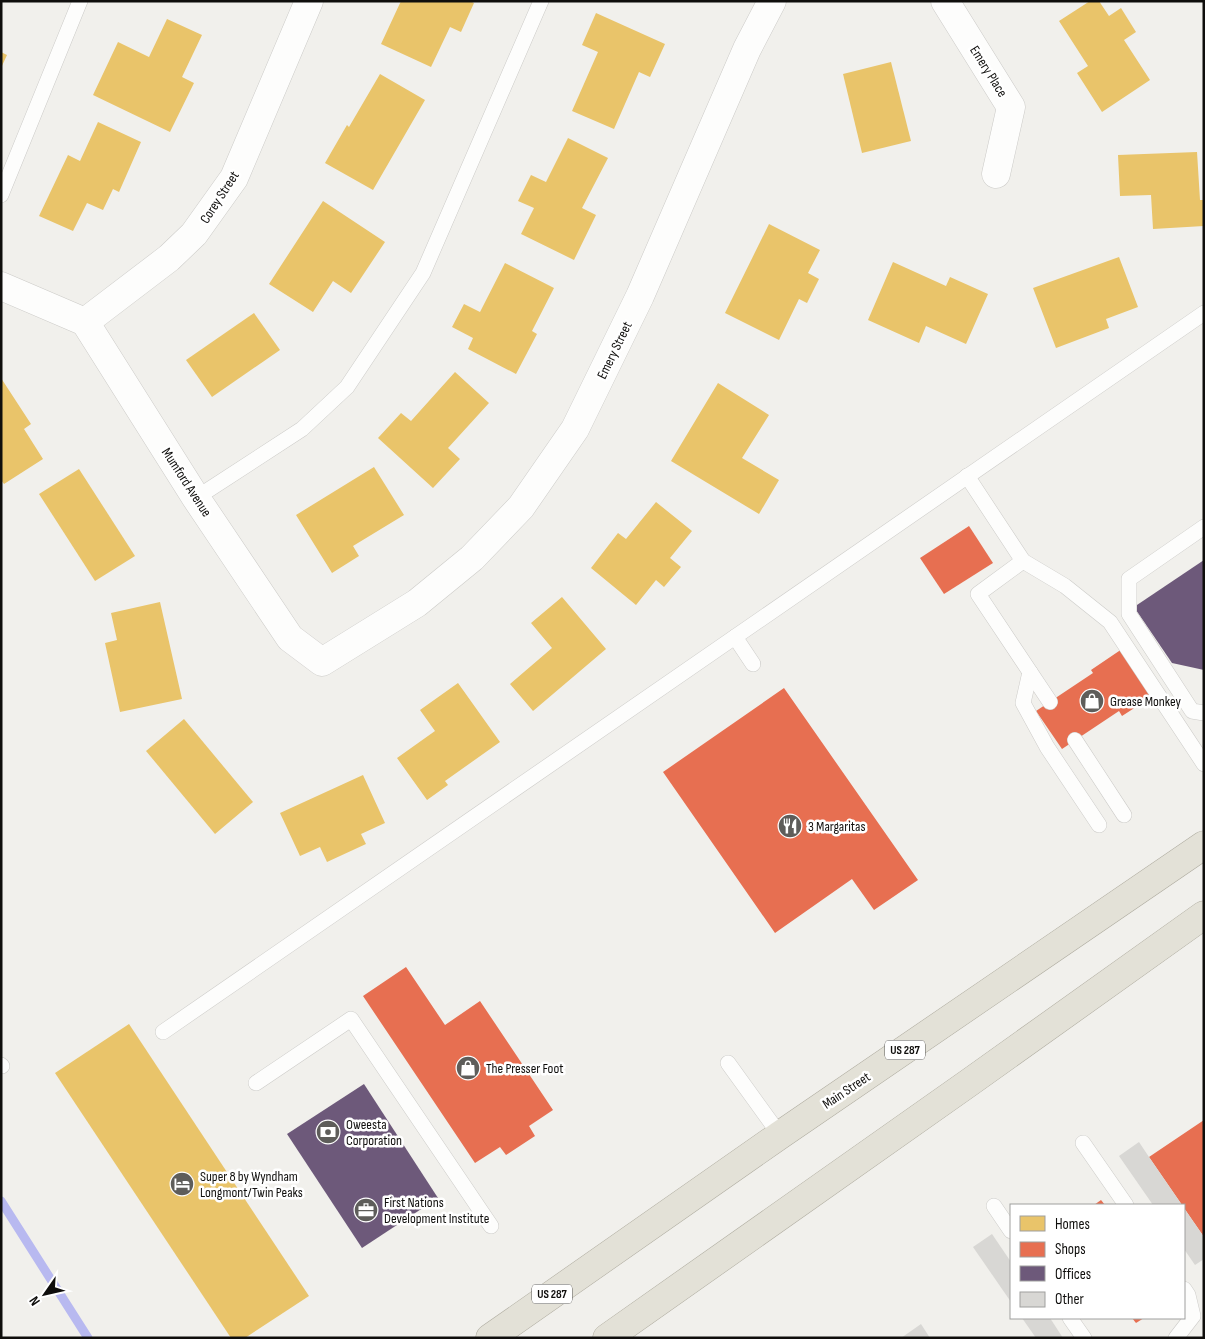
<svg xmlns="http://www.w3.org/2000/svg" width="1205" height="1339" viewBox="0 0 1205 1339" font-family="'Sofia Sans Condensed',sans-serif">
<style>
.homes{fill:#e9c46a}
.shops{fill:#e76f51}
.offices{fill:#6d597a}
.lines{fill:none;stroke-linecap:round;stroke-linejoin:round}
.stream{stroke:#b8b9f0;stroke-width:9}
.building{fill:#d8d7d4}
.lane-casing{stroke:#cccbc8;stroke-width:16}
.street-casing{stroke:#cccbc8;stroke-width:29}
.highway-casing{stroke:#afaca0;stroke-width:29}
.lane{stroke:#fdfdfc;stroke-width:15}
.street{stroke:#fdfdfc;stroke-width:28}
.highway{stroke:#e3e1d7;stroke-width:28}
.labels{text-anchor:middle;stroke-width:5;stroke-linejoin:round;paint-order:stroke}
.shield{fill:#fff;stroke:#575655;stroke-width:1}
.shield-label{font-size:12px;font-weight:bold;fill:#0f0e0c}
.street-label{font-size:14px;fill:#0f0e0c;stroke:#fff}
.poi-label{font-size:14px;fill:#0f0e0c;stroke:#fff;text-anchor:start}
</style>
<rect width="100%" height="100%" fill="#f1f0ec"/>
<g class="homes">
<path d="M401,1H470L474,3L461,32L450,27L431,67L381,44Z"/>
<path d="M1090,1H1099L1109,16L1121,8L1136,32L1124,40L1150,80L1102,112L1077,73L1088,66L1059,21Z"/>
<path d="M596,13L665,44L650,77L639,72L614,129L572,111L598,52L582,45Z"/>
<path d="M167,19L202,35L182,77L194,83L170,132L93,95L118,42L149,57Z"/>
<path d="M1,52L7,55L1,68Z"/>
<path d="M891,62L911,141L862,153L843,74Z"/>
<path d="M380,74L425,100L373,190L325,163L347,125L349,127Z"/>
<path d="M98,122L141,142L119,192L113,189L103,210L87,203L73,231L39,216L68,155L80,161Z"/>
<path d="M568,138L608,158L582,208L596,215L574,260L521,234L534,208L518,201L531,175L546,182Z"/>
<path d="M1197,152L1200,200H1204V226L1153,229L1151,195L1120,196L1118,155Z"/>
<path d="M323,201L385,242L351,293L333,281L313,312L269,284Z"/>
<path d="M769,224L820,250L808,273L819,279L807,303L799,299L779,340L725,313Z"/>
<path d="M1119,257L1138,307L1106,319L1109,328L1056,348L1033,288Z"/>
<path d="M893,262L946,286L950,277L988,294L966,344L926,326L919,343L868,320Z"/>
<path d="M505,263L554,288L532,331L537,334L516,374L468,349L473,338L452,327L464,304L480,312Z"/>
<path d="M254,313L280,350L212,397L186,360Z"/>
<path d="M455,372L489,403L448,448L460,459L433,488L378,438L401,413L411,421Z"/>
<path d="M1,378L31,424L24,429L43,459L4,484L1,480Z"/>
<path d="M718,383L769,415L742,458L779,480L759,514L671,461Z"/>
<path d="M374,467L404,515L353,546L359,556L332,573L296,515Z"/>
<path d="M79,469L135,556L95,581L39,494Z"/>
<path d="M656,502L692,531L670,558L681,567L664,587L656,580L636,605L591,568L618,533L626,539Z"/>
<path d="M562,597L606,649L533,711L510,684L552,648L531,623Z"/>
<path d="M160,602L182,699L120,712L105,643L117,640L111,613Z"/>
<path d="M458,683L500,742L445,781L448,785L427,800L397,758L435,731L420,710Z"/>
<path d="M184,719L253,802L215,834L146,751Z"/>
<path d="M363,775L385,823L361,834L366,844L327,862L320,847L300,856L280,813Z"/>
<path d="M129,1024L309,1296L245,1338H231L55,1073Z"/>
</g>
<g class="shops">
<path d="M969,526L993,563L944,594L920,558Z"/>
<path d="M1122,649L1153,696L1122,716L1119,711L1062,749L1036,711L1093,673L1091,670Z"/>
<path d="M784,688L918,880L874,910L852,879L775,933L663,772Z"/>
<path d="M406,967L445,1025L480,1001L553,1110L529,1126L535,1136L506,1155L500,1147L475,1163L363,996Z"/>
<path d="M1204,1120V1237L1184,1208V1205H1182L1149,1157Z"/>
<path d="M1101,1200L1105,1205H1094Z"/>
<path d="M1132,1318H1144L1136,1323Z"/>
</g>
<g class="offices">
<path d="M1204,560V670L1172,663L1134,607Z"/>
<path d="M364,1084L438,1198L362,1248L287,1134Z"/>
</g>
<g class="lines">
<path class="stream" d="M1,1201L88,1338"/>
</g>
<g class="building">
<path d="M1139,1142L1149,1157L1182,1205H1153L1119,1156Z"/>
<path d="M1184,1208L1204,1237V1259L1195,1265L1184,1249Z"/>
<path d="M992,1234L1011,1262V1302L973,1247Z"/>
<path d="M1022,1318H1050L1063,1338H1036Z"/>
<path d="M921,1324L930,1338H901Z"/>
</g>
<g class="lines">
<g class="lane-casing">
<g id="lane">
<path d="M1,195L80,1"/>
<path d="M967,476L1023,561L1065,586L1110,622L1204,764"/>
<path d="M196,498L302,429L347,387L423,273L541,1"/>
<path d="M1204,527L1129,579V614L1192,711L1204,713"/>
<path d="M1023,561L978,594L1050,702"/>
<path d="M735,637L753,664"/>
<path d="M1030,672L1023,703L1047,747L1099,825"/>
<path d="M1075,740L1124,815"/>
<path d="M163,1032L1204,313"/>
<path d="M728,1063L780,1135"/>
<path d="M1,1065L2,1066"/>
<path d="M256,1083L351,1019L491,1226"/>
<path d="M1083,1143L1126,1205"/>
<path d="M994,1206L1011,1231"/>
<path d="M1070,1318L1084,1338"/>
<path d="M1176,1338L1193,1316L1188,1295L1184,1289"/>
</g>
</g>
<g class="street-casing">
<g id="street">
<path d="M945,1L1011,107L996,174"/>
<path d="M1,286L85,322L196,498L290,638L322,662L417,603L472,558L521,507L575,429L640,296L747,49L772,1"/>
<path d="M85,322L169,258L194,234L234,178L309,1"/>
</g>
</g>
<g class="highway-casing">
<g id="highway">
<path d="M490,1338L780,1135L1204,845"/>
<path d="M607,1338L970,1082L1204,915"/>
</g>
</g>
<use href="#lane" class="lane"/>
<use href="#street" class="street"/>
<use href="#highway" class="highway"/>
</g>
<defs>
<g id="shop-disc" transform="scale(1.25)"><circle r="9.5" fill="#5e5d5a" stroke="#fff"/><path d="M-5-2.5h2.3a2.7 3.5 0 0 1 5.4 0H5L5.5 6h-11ZM-1.5-2.5h3a1.5 2.3 0 0 0-3 0Z" fill="#fff"/></g>
<g id="restaurant-disc" transform="scale(1.25)"><circle r="9.5" fill="#5e5d5a" stroke="#fff"/><path d="M-5-6h1v4h1v-4h1v4h1v-4h1v5L-1.5 .5V6h-2V.5L-5-1ZM5-6V6H3V1.5H1.5Q1.5-4 5-6Z" fill="#fff"/></g>
<g id="bank-disc" transform="scale(1.25)"><circle r="9.5" fill="#5e5d5a" stroke="#fff"/><path d="M-6-4H6V4H-6ZM0-2.3a2.3 2.3 0 1 0 0 4.6a2.3 2.3 0 1 0 0-4.6Z" fill="#fff"/></g>
<g id="hotel-disc" transform="scale(1.25)"><circle r="9.5" fill="#5e5d5a" stroke="#fff"/><path d="M-6-4.5h1.5V1H6V5H4.5V3h-9V5H-6ZM-4 0a1.8 1.8 0 1 1 3.6 0ZM.5 0V-2.5h3Q6-2.5 6 0Z" fill="#fff"/></g>
<g id="office-disc" transform="scale(1.25)"><circle r="9.5" fill="#5e5d5a" stroke="#fff"/><path d="M-6-3h4V-5.5h4V-3h4V5H-6ZM-1-4.5V-3h2v-1.5ZM-6 0V1H6V0Z" fill="#fff"/></g>
</defs>
<g fill-rule="evenodd">
<use href="#shop-disc" x="1092" y="701"/>
<use href="#restaurant-disc" x="790" y="826"/>
<use href="#shop-disc" x="468" y="1068"/>
<use href="#bank-disc" x="328" y="1132"/>
<use href="#hotel-disc" x="182" y="1184"/>
<use href="#office-disc" x="366" y="1210"/>
</g>
<g class="labels">
<g class="shield">
<rect x="885" y="1040.5" width="40" height="19" rx="4"/>
<rect x="532" y="1284.5" width="40" height="19" rx="4"/>
</g>
<g class="shield-label">
<text x="905" y="1054">US 287</text>
<text x="552" y="1298">US 287</text>
</g>
<g class="street-label">
<text transform="translate(989 71) rotate(58)" y="5">Emery Place</text>
<text transform="translate(219 197) rotate(-57)" y="5">Corey Street</text>
<text transform="translate(614 350) rotate(-64)" y="5">Emery Street</text>
<text transform="translate(187 482) rotate(57)" y="5">Mumford Avenue</text>
<text transform="translate(846 1090) rotate(-34)" y="5">Main Street</text>
</g>
<g class="poi-label">
<text x="1110" y="706">Grease Monkey</text>
<text x="808" y="831">3 Margaritas</text>
<text x="486" y="1073">The Presser Foot</text>
<text x="346" y="1129">Oweesta<tspan x="346" dy="16">Corporation</tspan></text>
<text x="200" y="1181">Super 8 by Wyndham<tspan x="200" dy="16">Longmont/Twin Peaks</tspan></text>
<text x="384" y="1207">First Nations<tspan x="384" dy="16">Development Institute</tspan></text>
</g>
</g>
<rect width="1205" height="1339" fill="none" stroke="#0f0e0c" stroke-width="5"/>
<rect x="1010" y="1204" width="175" height="115" fill="#ffffff" stroke="#9f9f9e"/>
<rect x="1020" y="1216" width="25" height="15" fill="#e9c46a" stroke="#9f9f9e"/>
<text x="1055" y="1229" font-size="15" fill="#0f0e0c">Homes</text>
<rect x="1020" y="1242" width="25" height="15" fill="#e76f51" stroke="#9f9f9e"/>
<text x="1055" y="1254" font-size="15" fill="#0f0e0c">Shops</text>
<rect x="1020" y="1266" width="25" height="15" fill="#6d597a" stroke="#9f9f9e"/>
<text x="1055" y="1279" font-size="15" fill="#0f0e0c">Offices</text>
<rect x="1020" y="1292" width="25" height="15" fill="#d8d7d4" stroke="#9f9f9e"/>
<text x="1055" y="1304" font-size="15" fill="#0f0e0c">Other</text>
<g transform="translate(45 1294) rotate(236)" stroke="#ffffff" stroke-width="4" paint-order="stroke">
<path d="M0-4L9 19L0 12L-9 19Z" fill="#0f0e0c"/>
<text y="-8" font-size="14" font-weight="bold" text-anchor="middle" fill="#0f0e0c">N</text>
</g>
</svg>
